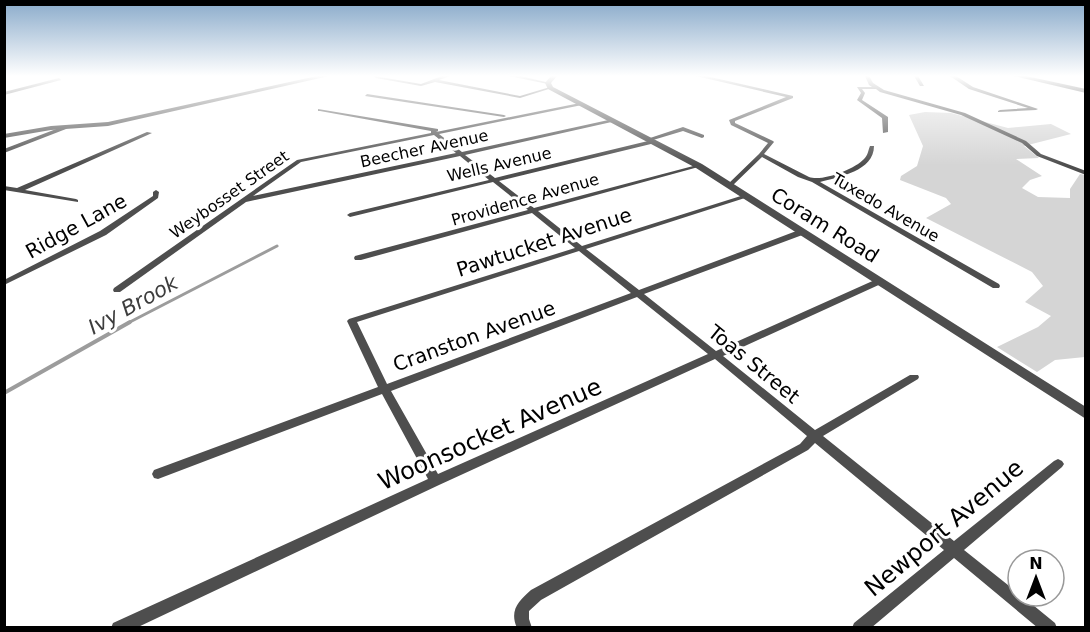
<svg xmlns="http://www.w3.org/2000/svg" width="1090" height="632" viewBox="0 0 1090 632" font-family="'DejaVu Sans',sans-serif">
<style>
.green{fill:#d5d5d5}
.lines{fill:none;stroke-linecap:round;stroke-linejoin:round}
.stream-far1{stroke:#9c9c9c;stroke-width:3}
.stream{stroke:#9c9c9c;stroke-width:4}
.minor{fill:#4e4e4e;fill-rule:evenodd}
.tertiary{fill:#4e4e4e;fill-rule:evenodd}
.secondary{fill:#1b1b1b;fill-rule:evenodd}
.labels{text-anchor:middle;stroke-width:6;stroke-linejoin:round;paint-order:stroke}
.far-street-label{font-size:16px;fill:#000;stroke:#fff}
.street-label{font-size:20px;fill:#000;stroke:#fff}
.water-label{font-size:21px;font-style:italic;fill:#3d3d3d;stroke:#fff}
.near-street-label{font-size:24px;fill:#000;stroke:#fff}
</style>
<rect width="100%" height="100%" fill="#fff"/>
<path class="green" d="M925,112L951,113L1008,128L1051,124L1071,134L1024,146L1039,158L1016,159L1042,176L1030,180L1022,188L1038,197L1070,198V189L1080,174L1085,175V357L1055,360L1037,372L997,347L1038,327L1051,316L1025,302L1043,286L1032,272L926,218L951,204L946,198L900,180L901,176L917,166L923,146L909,115Z"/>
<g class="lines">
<path class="stream-far1" d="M128,323L277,246"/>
<path class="stream" d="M4,393L130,322"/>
<g class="minor">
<path d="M374,76L421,84L442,76H450L439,80L520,96L550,87L552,88L520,98L435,82L421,86L376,78Z"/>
<path d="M509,76H520L550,83L548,84Z"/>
<path d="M696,76H706L793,96V98L735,121V123L773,141L774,142L764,154L809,177C822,182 855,169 864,159C868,155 868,151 870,146H874C874,171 839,177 820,182L999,284L1000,286L999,288H993L812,182L798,177L762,157L731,187H727V185L759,154L768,143L731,125L729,120L786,97Z"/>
<path d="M865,76H869L873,83L884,90L965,113L1026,141L1041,154L1086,171V175L1037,156L1022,143L961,115L880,92L876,89H862L865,93L862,100L888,117V132L883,133L882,118L857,100L861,93L857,87H872L869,85Z"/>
<path d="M914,76H918L924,86H920Z"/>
<path d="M950,76H956L973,87L1038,109L1036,110L998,112V111L1000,110L1028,108L969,89Z"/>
<path d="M59,78L61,80L4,95V92Z"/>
<path d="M367,94L504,115L506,116L504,117L365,96Z"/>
<path d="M580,103H582V105L439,134L462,152L613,119L616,121L465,155L495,178L648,141L646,140L647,139L683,127L704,135V137L702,138L683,131L653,140L656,142L655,143L499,181L534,208L697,165L702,166L538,211L582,246L744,195H748V197L586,249L639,290L799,230H805V234L644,294L716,351L877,279H883L884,281L883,283L723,356L815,430L910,375H918L919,377L918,379L823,436L954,541L1054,461L1058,459L1062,461L1064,464L1062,467L964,550L1018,593V596H1022L1055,623L1057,628H1038L954,558L871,628H852L854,623L944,550L815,443L808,450L541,600L529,611V619L532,628H517C509,610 519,601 531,590L800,444L807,436L715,359L439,485L136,628H111L113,623L428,479L382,394L158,479L154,478L152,474L154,470L378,387L347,321L349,319L575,248L532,213L361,260H355L354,258L355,256L528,210L493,182L350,217L347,215L350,213L489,180L460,156L246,202L120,292H114L113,290L114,288L297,160L431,133V131L320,111H318V109L438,129V131L436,132ZM434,135L456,153L253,196L301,162ZM579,251L631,293L387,384L357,322ZM637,297L708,354L438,474L391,391Z"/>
<path d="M64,126L67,128L66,129L4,153V149Z"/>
<path d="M147,132L152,133L25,190L76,199L78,200V202L4,190V186L17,188Z"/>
<path d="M156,190L159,192L158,198L106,235L4,285V280L100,231L153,196V192Z"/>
</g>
<g class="tertiary">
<path d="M317,76H329L108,126L51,130L4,138V134L51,126L108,122Z"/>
<path d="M551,76H557L551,83L553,87L702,164L1086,407V419L696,168L548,89L545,83Z"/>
</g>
<path class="secondary" d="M1014,76H1026L1086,89V93Z"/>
</g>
<linearGradient id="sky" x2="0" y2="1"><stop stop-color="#89aaca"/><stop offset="0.46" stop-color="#fff"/><stop offset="1" stop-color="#fff" stop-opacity="0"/></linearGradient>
<rect width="1090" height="165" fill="url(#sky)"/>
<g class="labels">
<g class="far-street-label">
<text transform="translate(424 148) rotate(-12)" y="6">Beecher Avenue</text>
<text transform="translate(499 164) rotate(-13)" y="6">Wells Avenue</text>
<text transform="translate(229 194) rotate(-35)" y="6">Weybosset Street</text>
<text transform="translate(525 199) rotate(-16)" y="6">Providence Avenue</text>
<text transform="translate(886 207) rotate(30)" y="6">Tuxedo Avenue</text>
</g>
<g class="street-label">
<text transform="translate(825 225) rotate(32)" y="7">Coram Road</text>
<text transform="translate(76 226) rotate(-29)" y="7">Ridge Lane</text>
<text transform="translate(544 242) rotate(-18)" y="7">Pawtucket Avenue</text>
<text transform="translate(474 336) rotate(-20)" y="7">Cranston Avenue</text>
<text transform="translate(754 364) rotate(39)" y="7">Toas Street</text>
</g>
<g class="water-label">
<text transform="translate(133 305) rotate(-29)" y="7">Ivy Brook</text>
</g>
<g class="near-street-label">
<text transform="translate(490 434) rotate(-24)" y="8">Woonsocket Avenue</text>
<text transform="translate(944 528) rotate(-40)" y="8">Newport Avenue</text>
</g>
</g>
<rect width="1090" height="632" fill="none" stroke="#000000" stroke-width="12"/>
<g transform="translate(1036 578)"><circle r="28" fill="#ffffff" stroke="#999999" stroke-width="1.5"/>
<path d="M0-4.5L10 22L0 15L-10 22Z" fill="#000000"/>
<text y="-9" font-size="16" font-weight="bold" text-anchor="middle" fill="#000000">N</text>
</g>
</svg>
